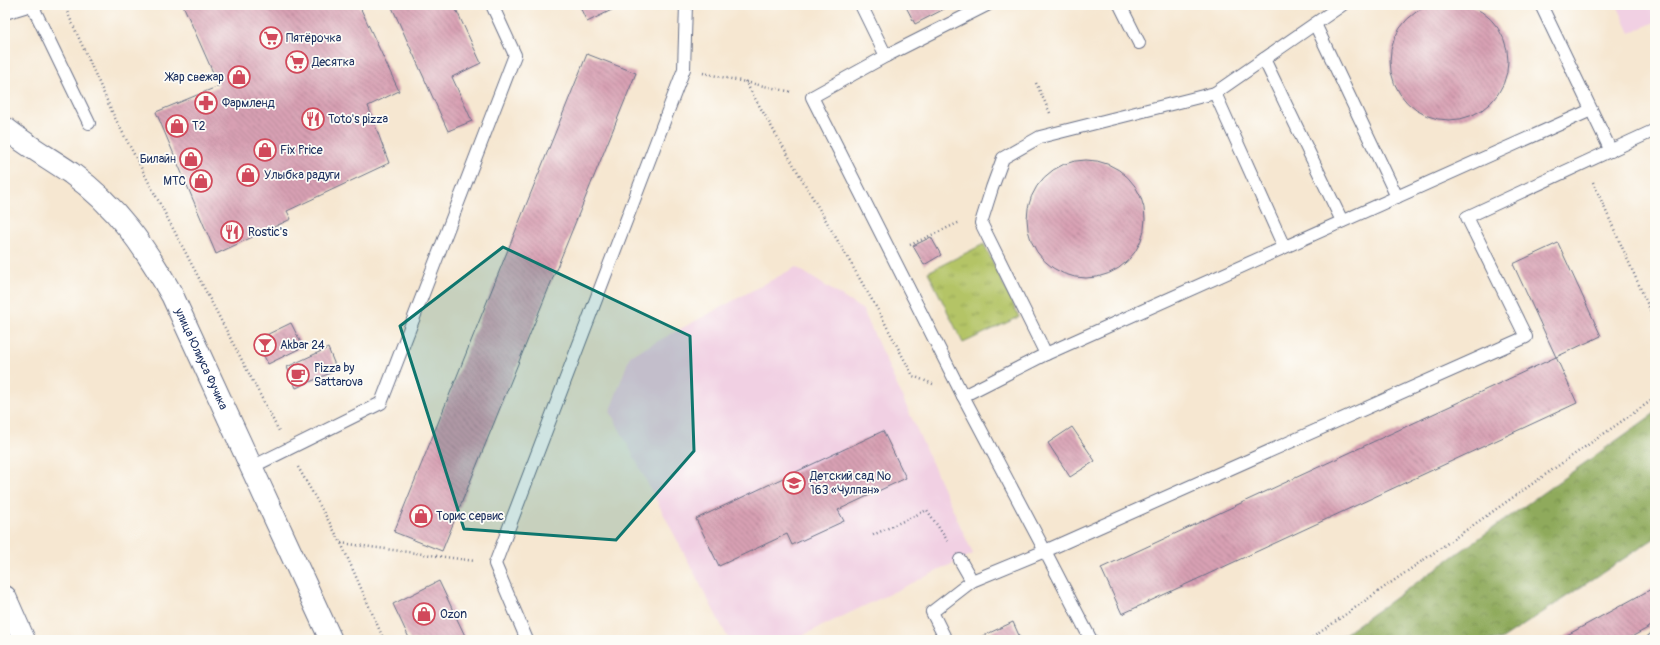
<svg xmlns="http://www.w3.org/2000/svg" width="1660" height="645" viewBox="0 0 1660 645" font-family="Pangolin,sans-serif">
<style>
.built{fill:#f1d0e3}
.grass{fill:url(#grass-tufts);stroke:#687a62}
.forest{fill:url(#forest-crowns);stroke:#556c5c}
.building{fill:url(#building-back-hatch)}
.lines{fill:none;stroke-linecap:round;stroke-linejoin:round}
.service-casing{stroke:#686f86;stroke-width:14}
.secondary-casing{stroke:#686f86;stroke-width:24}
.path{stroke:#686f86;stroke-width:2.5;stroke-dasharray:1 3;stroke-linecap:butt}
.service{stroke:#fff;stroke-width:12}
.secondary{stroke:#fff;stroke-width:22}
.marked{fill:#0f766e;fill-opacity:0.2;stroke:#0f766e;stroke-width:3;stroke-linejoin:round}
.labels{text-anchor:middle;stroke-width:3.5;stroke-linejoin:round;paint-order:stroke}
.poi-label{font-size:12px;fill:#1b2f5e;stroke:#fdfcf7;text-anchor:start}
.street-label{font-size:12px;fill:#1b2f5e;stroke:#fdfcf7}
</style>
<defs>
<pattern id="grass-tufts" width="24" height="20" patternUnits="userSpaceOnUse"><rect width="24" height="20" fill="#b4c466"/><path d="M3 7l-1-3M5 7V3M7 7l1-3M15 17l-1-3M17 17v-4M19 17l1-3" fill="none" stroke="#92a057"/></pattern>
<pattern id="forest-crowns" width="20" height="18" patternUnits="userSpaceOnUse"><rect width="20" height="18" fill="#8faa5b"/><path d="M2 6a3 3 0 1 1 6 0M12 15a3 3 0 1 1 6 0" fill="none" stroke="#748b4e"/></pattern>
<pattern id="building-back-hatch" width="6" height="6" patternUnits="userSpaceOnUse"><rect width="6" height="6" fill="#d8a0b3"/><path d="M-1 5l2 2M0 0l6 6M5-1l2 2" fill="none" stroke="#ae8395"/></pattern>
</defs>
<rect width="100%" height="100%" fill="#fdfcf7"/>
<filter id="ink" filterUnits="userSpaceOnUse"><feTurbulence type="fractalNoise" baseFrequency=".025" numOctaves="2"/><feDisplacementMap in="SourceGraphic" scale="8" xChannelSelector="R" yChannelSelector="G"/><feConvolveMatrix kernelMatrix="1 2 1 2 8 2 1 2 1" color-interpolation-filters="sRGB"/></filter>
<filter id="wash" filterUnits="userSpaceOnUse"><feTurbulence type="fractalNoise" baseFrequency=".012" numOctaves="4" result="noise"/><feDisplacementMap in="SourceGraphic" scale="16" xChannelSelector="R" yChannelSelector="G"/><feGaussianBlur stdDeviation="0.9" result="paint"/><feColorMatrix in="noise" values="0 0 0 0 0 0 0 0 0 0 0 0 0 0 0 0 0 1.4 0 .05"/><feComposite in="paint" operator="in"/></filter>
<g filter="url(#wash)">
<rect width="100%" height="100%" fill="#f6e7d1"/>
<g class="built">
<path d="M1617,5H1655V22L1630,33Z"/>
<path d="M796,267L863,310L973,554L793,640H729L610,411L630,356Z"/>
</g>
<path class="grass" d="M984,244L1019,317L963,343L928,272Z"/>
<path class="forest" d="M1655,413V538L1501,640H1336Z"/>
<g id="blocks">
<g class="building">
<circle cx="1449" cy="61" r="59"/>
<path d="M183,5H359L399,91L368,106L389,163L287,211L291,219L216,254L156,112L219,86Z"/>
<path d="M391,5H454L481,63L452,77L472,121L448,131Z"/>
<path d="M579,5H622L587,22Z"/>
<path d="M905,5H952L915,24Z"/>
<path d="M587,54L636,73L442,551L394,532Z"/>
<circle cx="1086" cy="219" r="59"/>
<path d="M931,237L941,255L924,265L913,246Z"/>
<path d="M1558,243L1601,336L1556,357L1513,264Z"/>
<path d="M291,323L303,347L268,364L256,340Z"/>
<path d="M328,348L337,370L296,388L287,367Z"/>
<path d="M1556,357L1577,403L1122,614L1101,568Z"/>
<path d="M1072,427L1095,461L1070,477L1048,443Z"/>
<path d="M883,431L906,478L838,510L844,521L792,545L787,534L719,566L696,519Z"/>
<path d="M439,581L467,640H410L393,604Z"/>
<path d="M1655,587V624L1626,640H1558Z"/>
<path d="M1013,622L1021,640H974Z"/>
</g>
</g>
</g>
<g filter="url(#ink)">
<use href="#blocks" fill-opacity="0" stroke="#686f86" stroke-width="1"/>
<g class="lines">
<g class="service-casing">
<g id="service">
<path d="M32,5L89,123"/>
<path d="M861,5L886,56"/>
<path d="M1120,5L1139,43"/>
<path d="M1342,5L1215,93L1040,137L1003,158L992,188L981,223L1046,354L1591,110"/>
<path d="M1541,5L1611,151"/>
<path d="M5,13L31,5"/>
<path d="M1315,24L1397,197"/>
<path d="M1264,59L1342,221"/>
<path d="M1215,93L1284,247"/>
<path d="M963,396L812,97L886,56L987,5"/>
<path d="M250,468L381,403L515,55L492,5"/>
<path d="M960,560L972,581L1045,551L963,396L1046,354"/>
<path d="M527,640L495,564L684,69L686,5"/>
<path d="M946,640L932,612L972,581"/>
<path d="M1091,640L1045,551L1526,337L1467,217L1655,130"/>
<path d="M1653,640L1655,639"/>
</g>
</g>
<g class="secondary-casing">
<g id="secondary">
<path id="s1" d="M5,128C26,145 49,158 71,173C117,206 145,247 172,295L331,640"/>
<path d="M5,597L24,640"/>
</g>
</g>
<g class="path">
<path d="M64,5L114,116L279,431"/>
<path d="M703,73L792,92"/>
<path d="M745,81L879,312L913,376L933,384"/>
<path d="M1036,83L1050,113"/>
<path d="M1593,182L1655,321"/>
<path d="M910,245L960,222"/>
<path d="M298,467L341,543L384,640"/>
<path d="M873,535L927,510L949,543"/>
<path d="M341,543L475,561"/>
<path d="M1309,640L1655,398"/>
</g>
<use href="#service" class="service"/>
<use href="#secondary" class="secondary"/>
</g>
</g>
<path class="marked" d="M503,247L690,336L694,451L616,540L464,529L400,326Z"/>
<defs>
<g id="supermarket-ring" transform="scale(1.15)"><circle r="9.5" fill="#fdfcf7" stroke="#d1495b" stroke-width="1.5"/><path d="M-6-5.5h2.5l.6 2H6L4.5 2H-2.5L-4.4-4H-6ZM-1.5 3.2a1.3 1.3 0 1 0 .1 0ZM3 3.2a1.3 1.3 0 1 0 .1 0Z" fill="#d1495b"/></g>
<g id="shop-ring" transform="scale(1.15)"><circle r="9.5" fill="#fdfcf7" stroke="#d1495b" stroke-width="1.5"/><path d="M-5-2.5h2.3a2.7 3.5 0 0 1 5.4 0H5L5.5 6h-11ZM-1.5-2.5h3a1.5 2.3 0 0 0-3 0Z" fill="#d1495b"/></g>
<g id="pharmacy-ring" transform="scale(1.15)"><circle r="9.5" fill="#fdfcf7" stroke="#d1495b" stroke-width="1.5"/><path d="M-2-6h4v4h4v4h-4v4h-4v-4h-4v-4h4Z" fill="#d1495b"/></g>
<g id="restaurant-ring" transform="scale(1.15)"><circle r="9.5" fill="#fdfcf7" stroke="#d1495b" stroke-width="1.5"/><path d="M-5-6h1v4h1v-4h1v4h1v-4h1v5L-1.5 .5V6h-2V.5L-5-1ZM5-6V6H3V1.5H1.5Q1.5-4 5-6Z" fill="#d1495b"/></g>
<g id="bar-ring" transform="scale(1.15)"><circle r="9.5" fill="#fdfcf7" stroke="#d1495b" stroke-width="1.5"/><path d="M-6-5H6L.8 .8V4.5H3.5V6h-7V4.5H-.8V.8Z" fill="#d1495b"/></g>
<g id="cafe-ring" transform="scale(1.15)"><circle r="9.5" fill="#fdfcf7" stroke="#d1495b" stroke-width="1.5"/><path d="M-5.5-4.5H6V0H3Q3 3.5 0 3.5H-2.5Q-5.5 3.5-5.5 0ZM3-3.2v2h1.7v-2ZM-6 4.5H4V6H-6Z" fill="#d1495b"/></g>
<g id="school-ring" transform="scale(1.15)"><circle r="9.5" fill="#fdfcf7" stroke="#d1495b" stroke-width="1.5"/><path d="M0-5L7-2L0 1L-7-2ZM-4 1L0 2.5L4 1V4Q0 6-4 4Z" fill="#d1495b"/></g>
</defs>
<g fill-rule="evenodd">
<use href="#supermarket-ring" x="271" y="38"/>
<use href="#supermarket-ring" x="297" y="62"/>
<use href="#shop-ring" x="239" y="77"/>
<use href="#pharmacy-ring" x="206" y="103"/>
<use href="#restaurant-ring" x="313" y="119"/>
<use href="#shop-ring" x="177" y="126"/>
<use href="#shop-ring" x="265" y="150"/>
<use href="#shop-ring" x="191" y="159"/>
<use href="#shop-ring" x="248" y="175"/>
<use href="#shop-ring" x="201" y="181"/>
<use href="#restaurant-ring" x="232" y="232"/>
<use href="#bar-ring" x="265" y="345"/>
<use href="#cafe-ring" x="298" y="375"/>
<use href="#school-ring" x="794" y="483"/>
<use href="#shop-ring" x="421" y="516"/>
<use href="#shop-ring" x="424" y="614"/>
</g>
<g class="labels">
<g class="poi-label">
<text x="286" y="42">Пятёрочка</text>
<text x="312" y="66">Десятка</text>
<text x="224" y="81" text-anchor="end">Жар свежар</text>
<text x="222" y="107">Фармленд</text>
<text x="328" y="123">Toto's pizza</text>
<text x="192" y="130">Т2</text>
<text x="280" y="154">Fix Price</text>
<text x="176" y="163" text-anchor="end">Билайн</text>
<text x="264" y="179">Улыбка радуги</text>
<text x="186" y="185" text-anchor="end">МТС</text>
<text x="248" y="236">Rostic's</text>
<text x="280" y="349">Akbar 24</text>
<text x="314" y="372">Pizza by<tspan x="314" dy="14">Sattarova</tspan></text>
<text x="810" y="480">Детский сад №<tspan x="810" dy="14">163 «Чулпан»</tspan></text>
<text x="436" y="520">Торис сервис</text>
<text x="440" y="618">Ozon</text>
</g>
<g class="street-label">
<text dy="4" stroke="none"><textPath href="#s1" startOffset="310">улица Юлиуса Фучика</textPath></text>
</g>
</g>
<rect width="1660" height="645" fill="none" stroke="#fdfcf7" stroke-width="20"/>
</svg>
